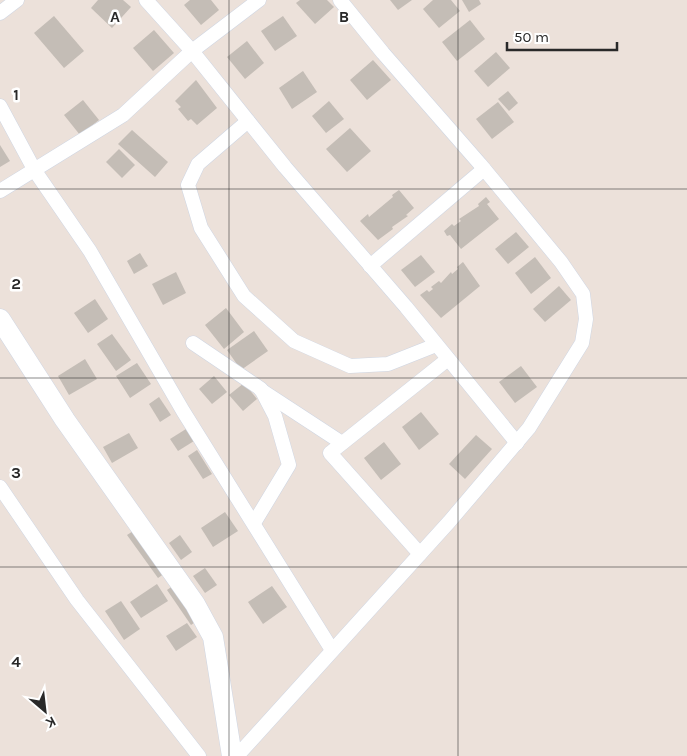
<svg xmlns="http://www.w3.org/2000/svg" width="687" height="756" viewBox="0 0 687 756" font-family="Karla,sans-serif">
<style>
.building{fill:#c4bdb6}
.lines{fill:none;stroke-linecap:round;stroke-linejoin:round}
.street-casing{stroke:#cfd6e3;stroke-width:15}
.secondary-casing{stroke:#cfd6e3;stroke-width:21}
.street{stroke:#fff;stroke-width:14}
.secondary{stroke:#fff;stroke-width:20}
.grid{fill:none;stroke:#292929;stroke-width:1;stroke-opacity:0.55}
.grid-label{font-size:16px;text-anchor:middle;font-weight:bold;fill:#292929;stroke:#fff;stroke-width:5;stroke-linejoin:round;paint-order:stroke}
</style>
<rect width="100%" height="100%" fill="#ece1da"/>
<g class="building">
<path d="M98,0H123L131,7L112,28L91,8Z"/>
<path d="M190,0H211L219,10L201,25L184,5Z"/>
<path d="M300,0H327L334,7L315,24L296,3Z"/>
<path d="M390,0H412L398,10Z"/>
<path d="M433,0H451L460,11L439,28L423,9Z"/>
<path d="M462,0H479L481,4L469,12Z"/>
<path d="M54,16L84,51L64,68L34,33Z"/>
<path d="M283,16L297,36L275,51L261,31Z"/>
<path d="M470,20L485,39L457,61L442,42Z"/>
<path d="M154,30L174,53L153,71L133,48Z"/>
<path d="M247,41L264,63L245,79L227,57Z"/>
<path d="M496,52L510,68L488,87L474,71Z"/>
<path d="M373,60L391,80L367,100L350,80Z"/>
<path d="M303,71L317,92L292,109L279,88Z"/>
<path d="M196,80L217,108L197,125L191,119L188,121L178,109L181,107L175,101Z"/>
<path d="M508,91L518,103L509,111L498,99Z"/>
<path d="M83,100L99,120L80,135L64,115Z"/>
<path d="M329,101L344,119L326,133L312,116Z"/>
<path d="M498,102L514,122L492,139L476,119Z"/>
<path d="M350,128L371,151L347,172L326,149Z"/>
<path d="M132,130L168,162L155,177L118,144Z"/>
<path d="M0,145L10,161L0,167Z"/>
<path d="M119,149L135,165L122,178L106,162Z"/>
<path d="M399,190L414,208L406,215L408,216L392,227L393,229L378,240L360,221L368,214L369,217L393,197L392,195Z"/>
<path d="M486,197L490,202L487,204L499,219L461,249L450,235L447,236L444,231L452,224L454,226L461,221L459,219L479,206L478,204Z"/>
<path d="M516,232L529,247L508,264L495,249Z"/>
<path d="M140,253L148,266L134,274L127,261Z"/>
<path d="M421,255L435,272L415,287L401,270Z"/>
<path d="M535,257L551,278L531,294L515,273Z"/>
<path d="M463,262L480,286L441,318L420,295L427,290L429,292L433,289L431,287L439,281L441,283L451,272L452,274L458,269L457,267Z"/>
<path d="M176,272L186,293L163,305L152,284Z"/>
<path d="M559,286L571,300L545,322L533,309Z"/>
<path d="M95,299L108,319L88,333L74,313Z"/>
<path d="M226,308L244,332L224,349L205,325Z"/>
<path d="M254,331L268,351L241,370L227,350Z"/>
<path d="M112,334L131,360L116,371L97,344Z"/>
<path d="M85,359L97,379L69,395L58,376Z"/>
<path d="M137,363L151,384L130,398L116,376Z"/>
<path d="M521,366L537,387L515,403L499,382Z"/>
<path d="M214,376L227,392L212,404L199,389Z"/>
<path d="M244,383L257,399L243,411L229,395Z"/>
<path d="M159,397L171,415L160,422L149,404Z"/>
<path d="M421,412L439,434L419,450L402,427Z"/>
<path d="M186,429L194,441L178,451L170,439Z"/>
<path d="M129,433L138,448L112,463L103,447Z"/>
<path d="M476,435L492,449L465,479L449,464Z"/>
<path d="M384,442L401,464L381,480L364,458Z"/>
<path d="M197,450L212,474L203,479L188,456Z"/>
<path d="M225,512L238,531L213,547L201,528Z"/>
<path d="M138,528L168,571L158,578L127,535Z"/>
<path d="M180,535L192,552L181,560L169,543Z"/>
<path d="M205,568L217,585L205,593L193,576Z"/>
<path d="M177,583L201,618L191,625L167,590Z"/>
<path d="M157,584L168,601L141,618L130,602Z"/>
<path d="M272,586L287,607L263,624L248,602Z"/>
<path d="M121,601L140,629L124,640L105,611Z"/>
<path d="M187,623L197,637L176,651L166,636Z"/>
</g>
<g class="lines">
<g class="street-casing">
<g id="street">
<path d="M146,0L192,51L285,167L406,307L517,443"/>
<path d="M0,13L17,0"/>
<path d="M0,106L35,171L90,251L183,411L332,650"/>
<path d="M248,121L198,164L188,185L201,228L244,296L294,341L350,366L388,364L436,345"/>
<path d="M0,191L123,115L192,51L259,0"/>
<path d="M370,266L484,169"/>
<path d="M193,343L261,389L275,416L289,465L254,523"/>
<path d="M261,390L342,443"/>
<path d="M0,487L77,600L199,756"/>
<path d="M420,554L330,453L448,359"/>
<path d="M237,756L449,522L529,428L582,343L586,319L583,294L561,262L480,164L383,53L340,0"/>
</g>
</g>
<g class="secondary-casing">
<path id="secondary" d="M0,319L65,420L195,604L213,637L232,756"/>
</g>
<use href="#street" class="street"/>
<use href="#secondary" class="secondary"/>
</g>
<path class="grid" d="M229,0V756M458,0V756M0,189H687M0,378H687M0,567H687"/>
<g class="grid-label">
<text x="115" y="22">A</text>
<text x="344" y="22">B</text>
<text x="16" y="100">1</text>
<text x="16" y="289">2</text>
<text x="16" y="478">3</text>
<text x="16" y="667">4</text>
</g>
<g transform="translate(45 711) rotate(152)" stroke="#ffffff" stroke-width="4" paint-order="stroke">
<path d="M0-4L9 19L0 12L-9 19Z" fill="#292929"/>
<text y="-8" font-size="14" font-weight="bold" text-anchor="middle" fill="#292929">K</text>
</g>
<path d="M507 42v8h110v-8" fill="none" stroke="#292929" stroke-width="2.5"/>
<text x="514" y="42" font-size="15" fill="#292929" stroke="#ffffff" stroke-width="4" paint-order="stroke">50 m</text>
</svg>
